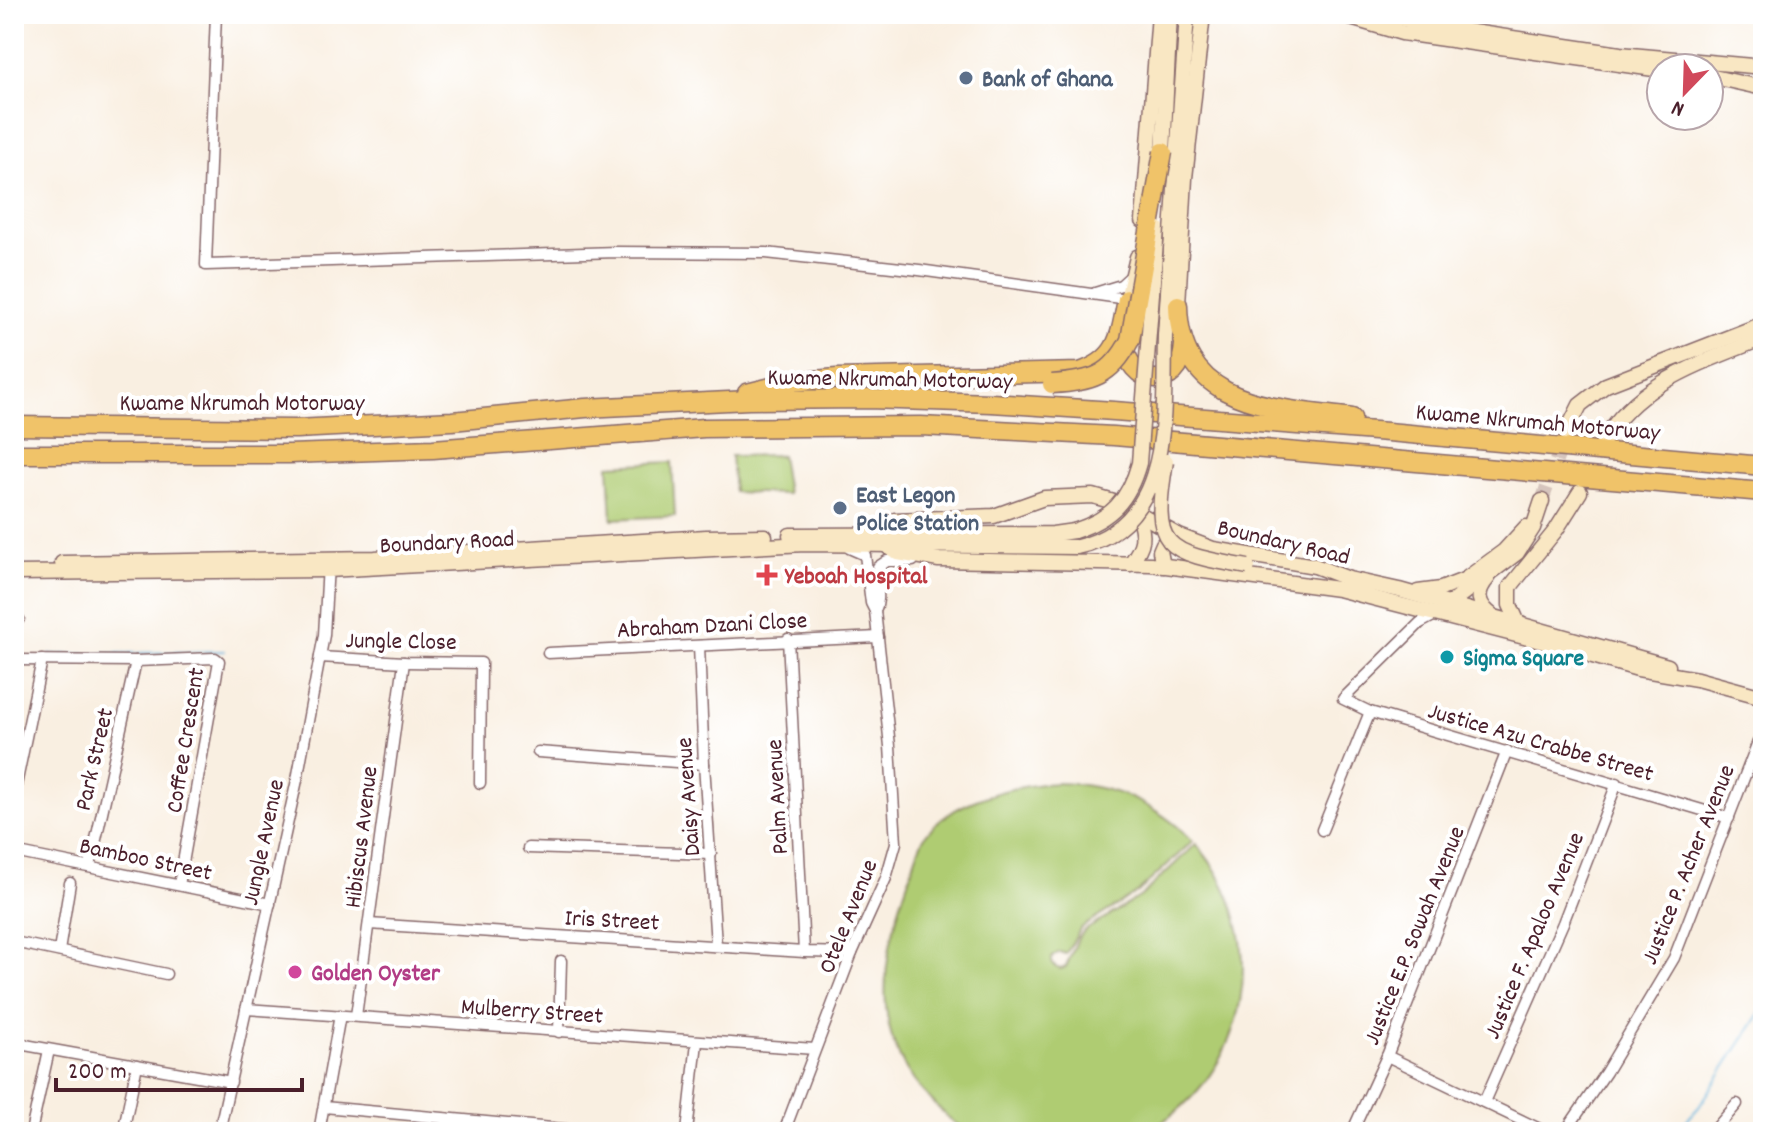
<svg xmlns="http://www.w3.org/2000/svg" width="1777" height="1146" viewBox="0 0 1777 1146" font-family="Dekko,sans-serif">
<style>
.green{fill:#afcc72;stroke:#7c764e;stroke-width:2}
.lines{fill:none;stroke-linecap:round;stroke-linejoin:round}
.stream{stroke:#61b1db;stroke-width:2}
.secondary-tunnel{stroke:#d6c5bd;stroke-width:14;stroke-dasharray:14 7;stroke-linecap:butt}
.street-casing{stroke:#87686b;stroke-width:13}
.secondary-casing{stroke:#87686b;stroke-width:17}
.highway-casing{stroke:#87686b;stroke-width:21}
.street{stroke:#fff;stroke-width:10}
.secondary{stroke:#f9e7c3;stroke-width:14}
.highway{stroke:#f0c369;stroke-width:18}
.secondary-bridge-casing{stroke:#87686b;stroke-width:17;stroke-linecap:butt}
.highway-bridge-casing{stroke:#87686b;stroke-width:21;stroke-linecap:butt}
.secondary-bridge{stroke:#f9e7c3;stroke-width:14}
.highway-bridge{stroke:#f0c369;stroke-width:18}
.service-dot{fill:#5c6f8a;stroke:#fff;stroke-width:3}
.health-dot{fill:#e0444e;stroke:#fff;stroke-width:3}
.culture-dot{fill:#0f9aa8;stroke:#fff;stroke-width:3}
.hotel-dot{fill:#d1479c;stroke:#fff;stroke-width:3}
.labels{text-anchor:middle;stroke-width:8;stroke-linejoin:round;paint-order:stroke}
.service-label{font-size:24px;font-weight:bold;fill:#4e5e75;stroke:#fff;text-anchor:start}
.street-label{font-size:24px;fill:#4a1f2b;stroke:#fff}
.health-label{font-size:24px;font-weight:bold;fill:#be3a42;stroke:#fff;text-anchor:start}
.culture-label{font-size:24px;font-weight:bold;fill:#0d838f;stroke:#fff;text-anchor:start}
.hotel-label{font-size:24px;font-weight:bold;fill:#b23c85;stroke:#fff;text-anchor:start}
</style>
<rect width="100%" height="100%" fill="#fff"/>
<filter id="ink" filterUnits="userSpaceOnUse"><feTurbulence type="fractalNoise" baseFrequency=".0125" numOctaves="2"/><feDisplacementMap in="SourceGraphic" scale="16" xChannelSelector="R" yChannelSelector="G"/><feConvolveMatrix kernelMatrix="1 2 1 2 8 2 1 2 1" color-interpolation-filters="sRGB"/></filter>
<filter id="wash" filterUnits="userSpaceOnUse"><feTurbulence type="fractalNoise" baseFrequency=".006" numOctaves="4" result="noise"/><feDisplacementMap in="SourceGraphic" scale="32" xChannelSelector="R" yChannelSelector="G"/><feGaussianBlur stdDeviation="1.8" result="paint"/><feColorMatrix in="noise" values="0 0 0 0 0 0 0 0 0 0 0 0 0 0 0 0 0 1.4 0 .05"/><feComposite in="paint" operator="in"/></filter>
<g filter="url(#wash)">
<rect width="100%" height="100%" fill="#f9efe1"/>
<g class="green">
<path d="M781,455L787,494L734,492L731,456Z"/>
<path d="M672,462L675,516L612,519L609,465Z"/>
<path d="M1057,783C1110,784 1156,803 1193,841L1138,892L1081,928L1066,954L1060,952L1053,956C1050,963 1054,968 1061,969L1066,967L1078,938L1084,931L1141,896L1196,844C1275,933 1252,1076 1145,1132C1101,1132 1056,1132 1012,1132C1000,1132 981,1135 970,1131C955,1127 942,1111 932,1101C867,1039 881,959 908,881C913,868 917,848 925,836C951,800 1015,785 1057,783Z"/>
</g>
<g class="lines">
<g class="stream">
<path d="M50,655L225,651"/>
<path d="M1676,1132L1699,1107L1763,1009"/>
</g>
</g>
</g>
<g filter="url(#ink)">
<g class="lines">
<path class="secondary-tunnel" d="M1542,501L1563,441"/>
<g class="street-casing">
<g id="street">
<path d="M216,14L206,265L616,252L766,253L919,270L1127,299"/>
<path d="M1095,293L1121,285L1132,275"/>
<path d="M875,611C882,597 875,582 878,567L887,561H913"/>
<path d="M1435,615L1420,623L1343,699L1370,712L1729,818"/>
<path d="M14,619H19"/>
<path d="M788,639L804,952"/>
<path d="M699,646L704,764L716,945"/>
<path d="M548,653L878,637"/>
<path d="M320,657L404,662L481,663L480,783"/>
<path d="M14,660L136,661L215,658L219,661L179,885"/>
<path d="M538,752L704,764"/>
<path d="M14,795L42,660"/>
<path d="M1322,830L1370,712"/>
<path d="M528,848L711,854"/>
<path d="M14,852L270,904"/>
<path d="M90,866L136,661"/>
<path d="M369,924L804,952L852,953"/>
<path d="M14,942L166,974"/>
<path d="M59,951L70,883"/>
<path d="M246,1009L815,1049"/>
<path d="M356,1016L404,662"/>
<path d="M559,1032L561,961"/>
<path d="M14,1043L231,1082"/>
<path d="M1387,1056L1546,1132"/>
<path d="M1484,1102L1563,923L1617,783"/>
<path d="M324,1107L595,1132"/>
<path d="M31,1132L49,1050"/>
<path d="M123,1132L137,1065"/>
<path d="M219,1132L297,780L324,635L328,565"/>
<path d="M319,1132L340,1015"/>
<path d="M687,1132L697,1042"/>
<path d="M784,1132L852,953L886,878L896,843L890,746L875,611L871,603L865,555L849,548"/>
<path d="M1352,1132L1387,1056L1507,751"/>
<path d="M1565,1132L1606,1072L1674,958L1763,729"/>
<path d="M1713,1132L1737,1104"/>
</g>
</g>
<g class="secondary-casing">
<g id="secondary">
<path d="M1337,14L1402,33L1661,70"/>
<path d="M1380,14L1433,26L1620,54L1763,67"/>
<path d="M1709,76L1763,88"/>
<path d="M1163,152L1170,14"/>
<path d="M1143,221L1159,14"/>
<path d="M1127,299L1137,257"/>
<path d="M1178,305L1185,178L1203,14"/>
<path d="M1165,335L1187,14"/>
<path d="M1566,433L1580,405L1606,385L1763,324"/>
<path d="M1603,442C1637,382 1702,363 1763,338"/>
<path d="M869,531L895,520L994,516L1044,498L1093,496L1124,505L1179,536L1213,549L1315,566L1349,579L1399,590L1668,666"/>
<path d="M790,535L1053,534L1074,531"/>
<path d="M889,548L898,553L939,560L1151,564L1338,589L1544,642L1638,669L1697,679L1763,697"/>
<path d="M62,563L375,558L706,537L765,536"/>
<path d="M1130,564C1145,544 1145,537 1138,514"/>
<path d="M1163,566L1160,551L1163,544L1178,537"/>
<path d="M14,573L328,570L805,544L1077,547"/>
<path d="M1488,578C1475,593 1477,604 1493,616"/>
<path d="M1463,581L1504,551L1526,527"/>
<path d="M1418,592L1441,589L1464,580"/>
<path d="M1445,607L1517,553L1533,528L1542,501"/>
<path d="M1519,625L1510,605V587L1556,530L1580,492"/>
</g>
</g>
<g class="highway-casing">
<g id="highway">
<path d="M1178,305C1180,408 1273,407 1352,418"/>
<path d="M1123,340C1128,388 1181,394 1184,345"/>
<path d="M747,393L791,382L837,378L1080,372C1119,359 1120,336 1127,299"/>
<path d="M14,426L296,429L452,421L585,408L749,400L868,399L991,403L1114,411L1388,432L1763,466"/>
<path d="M14,454H289L433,449L704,428L921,426L1114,436L1763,492"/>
</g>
</g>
<use href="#street" class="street"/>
<use href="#secondary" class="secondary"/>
<use href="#highway" class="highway"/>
<g class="secondary-bridge-casing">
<g id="secondary-bridge">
<path d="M1166,461C1151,549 1163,552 1248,567"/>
<path d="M1074,531C1111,519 1129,500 1139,463L1157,228"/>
<path d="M1077,547C1175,525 1163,412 1165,335"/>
</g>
</g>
<g class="highway-bridge-casing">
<path id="highway-bridge" d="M1052,384C1092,381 1111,377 1130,340L1163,152"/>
</g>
<use href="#secondary-bridge" class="secondary-bridge"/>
<use href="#highway-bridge" class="highway-bridge"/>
</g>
</g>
<g class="service-dot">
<circle cx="966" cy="78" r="8"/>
<circle cx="840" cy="508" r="8"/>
</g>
<path class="health-dot" d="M763 563h8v8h8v8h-8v8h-8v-8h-8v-8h8z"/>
<circle class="culture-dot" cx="1447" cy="657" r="8"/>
<circle class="hotel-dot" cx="295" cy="972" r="8"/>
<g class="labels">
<g class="service-label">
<text x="982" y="86">Bank of Ghana</text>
<text x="856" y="502">East Legon<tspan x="856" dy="28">Police Station</tspan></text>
</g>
<g class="street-label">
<text transform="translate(890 378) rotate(1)" y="8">Kwame Nkrumah Motorway</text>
<text x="242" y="410">Kwame Nkrumah Motorway</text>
<text transform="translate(1538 421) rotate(5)" y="8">Kwame Nkrumah Motorway</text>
<text transform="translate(447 541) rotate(-3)" y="8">Boundary Road</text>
<text transform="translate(1284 541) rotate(13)" y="8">Boundary Road</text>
<text transform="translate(712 624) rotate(-3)" y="8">Abraham Dzani Close</text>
<text transform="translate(401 640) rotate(1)" y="8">Jungle Close</text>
<text transform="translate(184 740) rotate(-81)" y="8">Coffee Crescent</text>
<text transform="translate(1541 741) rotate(16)" y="8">Justice Azu Crabbe Street</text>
<text transform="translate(93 759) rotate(-77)" y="8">Park Street</text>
<text transform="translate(687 797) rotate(-94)" y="8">Daisy Avenue</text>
<text transform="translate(776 797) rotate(-93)" y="8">Palm Avenue</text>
<text transform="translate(360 837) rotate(-83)" y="8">Hibiscus Avenue</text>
<text transform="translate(262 842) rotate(-78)" y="8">Jungle Avenue</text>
<text transform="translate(146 858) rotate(12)" y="8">Bamboo Street</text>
<text transform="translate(1687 864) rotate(-68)" y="8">Justice P. Acher Avenue</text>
<text transform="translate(847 916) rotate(-68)" y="8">Otele Avenue</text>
<text transform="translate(612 919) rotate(3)" y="8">Iris Street</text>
<text transform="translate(1413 935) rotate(-68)" y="8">Justice E.P. Sowah Avenue</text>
<text transform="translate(1533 935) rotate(-67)" y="8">Justice F. Apaloo Avenue</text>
<text transform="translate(532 1010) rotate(4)" y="8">Mulberry Street</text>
</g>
<g class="health-label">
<text x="785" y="583">Yeboah Hospital</text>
</g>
<g class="culture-label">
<text x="1463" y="665">Sigma Square</text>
</g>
<g class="hotel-label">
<text x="311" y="980">Golden Oyster</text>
</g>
</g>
<rect width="1777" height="1146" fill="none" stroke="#fff" stroke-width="48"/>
<g transform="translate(1685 92) rotate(203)"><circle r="38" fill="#ffffff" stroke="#b7a5aa" stroke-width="2"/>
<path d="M0-6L14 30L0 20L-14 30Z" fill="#d1495b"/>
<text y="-12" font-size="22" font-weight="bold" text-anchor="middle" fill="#4a1f2b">N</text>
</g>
<path d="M56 1078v12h246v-12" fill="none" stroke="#4a1f2b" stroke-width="4"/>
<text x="68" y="1078" font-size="24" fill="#4a1f2b" stroke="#ffffff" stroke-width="6" paint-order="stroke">200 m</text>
</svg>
